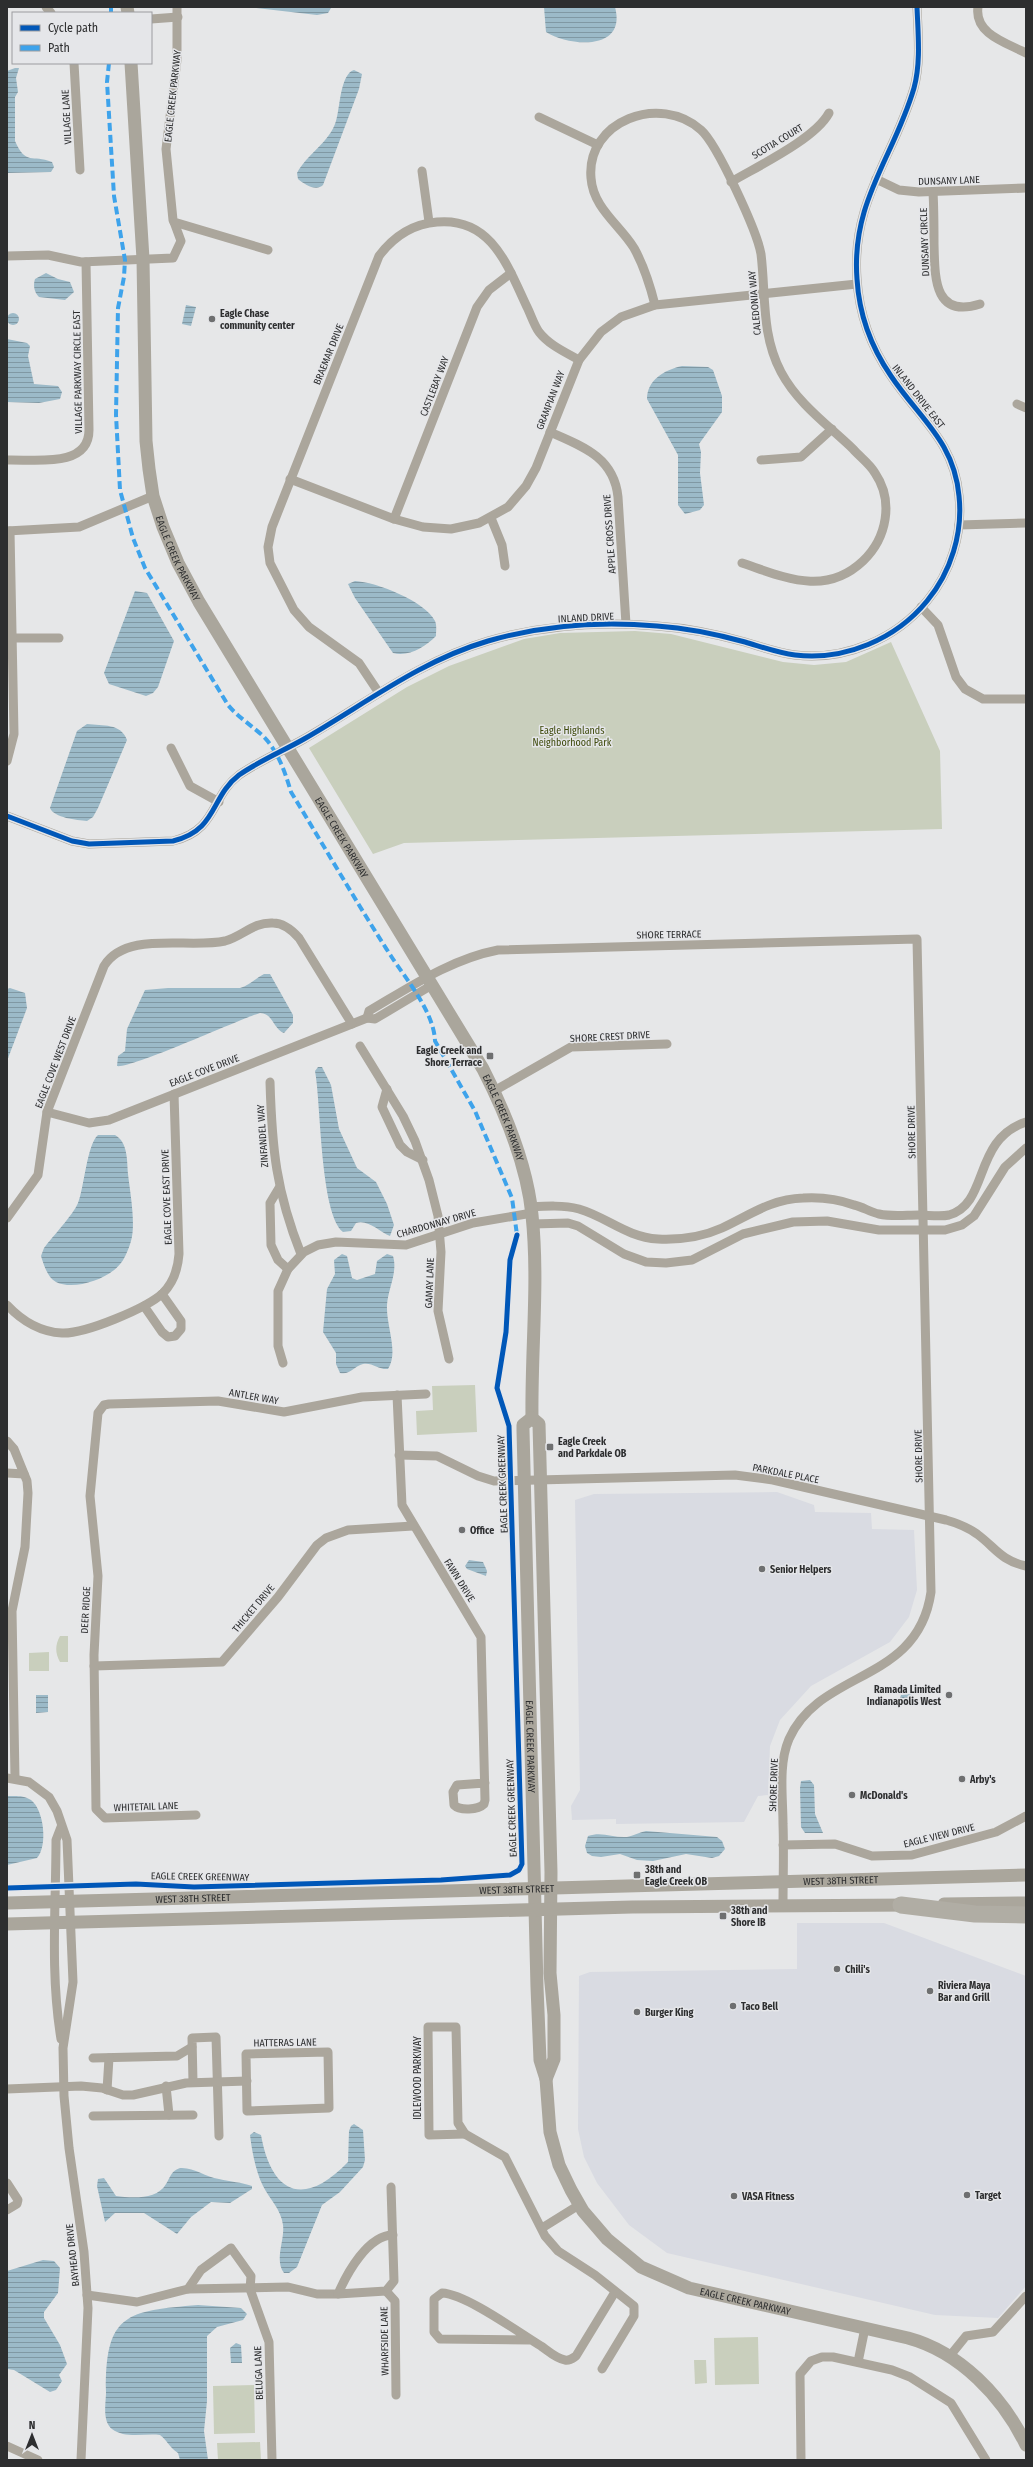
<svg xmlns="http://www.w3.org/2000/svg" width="1033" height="2467" viewBox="0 0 1033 2467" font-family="'Fira Sans Condensed',sans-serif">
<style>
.built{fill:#d9dbe2}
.green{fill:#c9cfbd}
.water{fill:url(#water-rules)}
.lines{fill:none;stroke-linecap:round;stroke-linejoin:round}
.street{stroke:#aba69c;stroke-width:9}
.secondary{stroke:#aaa69c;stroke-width:13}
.highway{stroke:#b0ada4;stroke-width:17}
.quiet{stroke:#3ea3eb;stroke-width:4;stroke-dasharray:8 4;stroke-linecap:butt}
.cycleway-casing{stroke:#e5e6e9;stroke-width:8}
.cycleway{stroke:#0057b8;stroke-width:5}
.poi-dot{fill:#6e6f70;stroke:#e5e6e9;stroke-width:1.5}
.labels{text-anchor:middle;stroke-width:3;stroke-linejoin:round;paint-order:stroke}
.street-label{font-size:10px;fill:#2d2e2f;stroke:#e5e6e9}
.poi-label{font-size:10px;font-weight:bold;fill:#2d2e2f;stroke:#e5e6e9;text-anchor:start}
.park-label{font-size:10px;fill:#3c4808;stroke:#e5e6e9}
</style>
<defs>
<pattern id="water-rules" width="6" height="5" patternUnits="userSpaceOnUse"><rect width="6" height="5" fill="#9cbac8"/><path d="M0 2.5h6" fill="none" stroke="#8098a3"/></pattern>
</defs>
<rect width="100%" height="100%" fill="#e6e7e8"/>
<g class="built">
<path d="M777,1492L814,1505L815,1512L871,1513L872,1529L914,1530L917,1590L909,1617L890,1642L811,1686L780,1720L770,1746L768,1795L758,1796L744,1822L616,1824V1819L572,1820L571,1806L580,1790L575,1500L594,1494Z"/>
<path d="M797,1923H884L1026,1976V2286L998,2318L935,2315L667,2253L629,2225L597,2183L584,2157L578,2129L579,1976L590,1972L797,1969Z"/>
</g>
<g class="green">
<path d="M635,631L671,634L783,662L814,665L846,662L891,642L940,751L942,829L404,843L373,854L309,748L407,687L449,666L524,639L560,633Z"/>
<path d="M475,1385L477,1432L417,1435L416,1411L433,1410L432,1386Z"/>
<path d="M60,1636H68V1662H60C55,1653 55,1645 60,1636Z"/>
<path d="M49,1652V1671H29V1653Z"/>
<path d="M758,2337L759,2384L715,2385L714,2338Z"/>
<path d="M694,2360H706L707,2383L695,2384Z"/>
<path d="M254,2385L255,2433L214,2434L213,2386Z"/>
<path d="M260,2442L261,2460H218L217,2443Z"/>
</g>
<g class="water">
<path d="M247,7H331V8L328,13L317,15Z"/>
<path d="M544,7H615C627,51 570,47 546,32Z"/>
<path d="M15,68H19L16,78L18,92L15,97V141C26,166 32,154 52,162L54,167L51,172L7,173V71Z"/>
<path d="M354,70L362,74L359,89L323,185C316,192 304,184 298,179L297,173C307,154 330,142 336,121C340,109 340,74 354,70Z"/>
<path d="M46,273L58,279L70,282L74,292L65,300L39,297C34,292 33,285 35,279Z"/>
<path d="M186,305L196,307L191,326L182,324Z"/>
<circle cx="13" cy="319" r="6"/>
<path d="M7,339L27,343L30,346L28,356L34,384L58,386L62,392L60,399L39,403L7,402Z"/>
<path d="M682,366L708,367L713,370L722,396V412L699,444L701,452L700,473L704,505L700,510L685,514L678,505V455L647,399C647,380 664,370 682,366Z"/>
<path d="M355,581C376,582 425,601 435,621C437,625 436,632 436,636C425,647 409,657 393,653L355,598L348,584Z"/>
<path d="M135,591L147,593L174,641L158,687L153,693L146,696L109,684L104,673Z"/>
<path d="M87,724C103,726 121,723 127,740L98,808L93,817L87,821C77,820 54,818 50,808L77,731Z"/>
<path d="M264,974H270L293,1015V1023L284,1033C273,1029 273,1013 260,1013C237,1020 131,1069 117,1066L118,1056L125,1051L127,1029L145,990L168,988H240C249,986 256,978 264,974Z"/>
<path d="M10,988L25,993L27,1008L7,1061V989Z"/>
<path d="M318,1067H322L331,1085L339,1129L357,1168L376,1182L387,1204L394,1225L390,1236C380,1232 368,1219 356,1223L351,1231L343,1232C320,1214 321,1102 315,1071Z"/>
<path d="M98,1135H115C128,1142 127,1161 128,1174C130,1192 136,1224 131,1241C129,1248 125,1258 121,1263C109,1279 74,1291 56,1282C47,1277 44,1265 41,1256L44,1248C53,1236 73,1215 78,1203C84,1189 87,1144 98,1135Z"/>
<path d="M342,1254L347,1256L352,1278L357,1280L375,1274L377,1261L387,1254L393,1256C398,1272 388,1289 387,1305C386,1326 399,1352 388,1369C379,1370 372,1362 363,1364C354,1366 351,1375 340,1373L336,1364V1353L323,1332L327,1289L335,1274L334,1260Z"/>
<path d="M469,1560L483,1562L487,1571L486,1576L467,1569L465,1566Z"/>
<path d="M910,1694L913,1696L912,1701L906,1704L899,1701L901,1695Z"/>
<path d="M36,1695H48V1712L36,1713Z"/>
<path d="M810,1780L814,1785L815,1814L823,1833H805L801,1827L800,1788L801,1781Z"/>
<path d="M7,1796C15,1796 24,1795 31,1800C44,1810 48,1846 37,1858L7,1865Z"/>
<path d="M646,1831L717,1837L722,1841L725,1849L719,1856L712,1858L686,1854L653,1861L637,1860L620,1854L601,1857L592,1856L587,1853L585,1846L588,1836C602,1831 613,1838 627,1837C633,1836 640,1832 646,1831Z"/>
<path d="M354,2124L363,2130L365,2160L363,2167L340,2192L322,2205L297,2267L289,2273H284C274,2260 285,2240 283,2225C281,2209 270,2200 263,2186C256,2172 252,2152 250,2135L254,2132L261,2135C272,2196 305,2207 348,2162L349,2131L351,2126Z"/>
<path d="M180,2168C194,2167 205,2177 219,2179C231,2182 241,2182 252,2186V2189L230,2203L211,2202L191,2217L177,2234L144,2213H115L105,2222L97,2186L98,2179L104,2178L116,2196C132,2198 157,2200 166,2184C171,2176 171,2171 180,2168Z"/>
<path d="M43,2260L54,2261L60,2268L58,2293L44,2312V2318L60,2345L67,2364L59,2375L62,2381L56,2390L50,2392L14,2370L7,2369V2271Z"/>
<path d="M198,2305L241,2308L247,2314L243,2320L217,2327L207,2336V2401L204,2431L208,2460H180L178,2453C168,2446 167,2440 160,2435C145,2433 125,2439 112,2429C102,2421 106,2403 106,2392C105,2313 127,2311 198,2305Z"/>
<path d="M236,2343L241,2345L242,2363H231L230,2348Z"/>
</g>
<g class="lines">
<g class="street">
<path d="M46,7L51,13"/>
<path d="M177,7V60L166,149L173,220L174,222L268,250"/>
<path d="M978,7C974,34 1007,43 1026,53"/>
<path d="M151,19L178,17"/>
<path d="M74,63L80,170"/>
<path d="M539,117L598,145"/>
<path d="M422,171L429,222"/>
<path d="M876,179L899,190L919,192L1026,188"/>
<path d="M731,182C758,166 815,139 829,113"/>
<path d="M933,192C934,209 934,227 934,244C935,276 933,319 980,304"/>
<path d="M7,256L48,255L81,262L173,258L181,241L174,222"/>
<path d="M655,305C650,285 644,266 634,248C620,225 593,208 591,178C586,121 660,93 701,130C717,144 757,231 761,254C766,295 761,334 781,372C798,404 828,425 853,449C860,457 870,464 875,473C894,501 887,538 863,561C825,597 784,577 742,563"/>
<path d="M1017,404L1026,408"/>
<path d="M550,432C582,446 614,457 618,497L626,624"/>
<path d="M7,460C33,459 89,469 89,430L86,262"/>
<path d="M761,460L801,457L832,429"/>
<path d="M290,479L394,519L423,527L451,529L479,523L508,507L526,486L536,468L579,360L601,332L621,317L655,305L857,284"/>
<path d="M491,518L502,545L505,566"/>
<path d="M394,519L477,307L489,290L511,273"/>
<path d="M959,525L1026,523"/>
<path d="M7,531L79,527L153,496"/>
<path d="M921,607L938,625L956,677L965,689L983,699H1026"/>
<path d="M12,638H59"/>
<path d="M379,693L359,663L309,627L294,610L270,563L268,547L272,527L379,256C394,236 412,224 437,222C492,217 508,267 527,307C531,315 534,325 539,332C549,345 565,352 579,360"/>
<path d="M171,748L190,786L219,802"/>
<path d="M7,761L14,734L10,531"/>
<path d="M7,816L72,841L89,844L173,841C218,830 210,797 239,775C259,761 283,751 304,739C365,704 420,661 488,641C543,625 600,621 657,626C687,628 716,634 745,642C762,647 778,653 795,655C845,661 896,639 927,601C951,572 963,533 959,496C954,441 919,418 891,376C871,347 859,313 857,279C851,201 894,157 914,88C921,62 918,34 917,7"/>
<path d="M367,1018L369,1011C410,987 451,959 498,950L917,939L931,1592C918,1684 820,1669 789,1739C778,1765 783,1797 783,1824C784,1851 783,1879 783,1906"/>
<path d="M360,1046L403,1116L415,1141L429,1180L438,1216L441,1252L438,1311L449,1359"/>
<path d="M270,1082C272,1149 276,1191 301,1254"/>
<path d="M387,1089L382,1107L400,1145L407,1152L423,1160"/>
<path d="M494,1091L571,1047L667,1044"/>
<path d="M47,1112L89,1123L109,1120L367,1018L375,1019L432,985"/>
<path d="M279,1188L270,1203L271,1245L278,1260L288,1269"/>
<path d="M531,1207C547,1206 563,1205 579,1209C607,1217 626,1237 658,1239C680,1240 702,1237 722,1228C750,1215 771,1199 803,1198C820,1197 838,1199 854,1205C863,1207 870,1212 879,1214C892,1217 906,1215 919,1215C928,1215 940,1217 949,1215C990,1203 972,1140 1026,1122"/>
<path d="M7,1218L38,1175L47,1112L104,966C126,930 189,949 225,941C243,936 253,922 273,923C284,923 292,930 299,938L352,1024"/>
<path d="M533,1224L568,1223L578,1226L624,1254L646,1262L666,1263L692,1260L743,1234L793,1222L827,1221L879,1230H945L962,1225L974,1216L1005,1167L1026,1148"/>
<path d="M7,1305C22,1321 40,1332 62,1333C85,1334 147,1308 163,1293C173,1283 178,1268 179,1254L174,1094"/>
<path d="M144,1306L162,1332L168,1337L175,1336L181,1329V1321L162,1294"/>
<path d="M283,1363L278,1346V1291L288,1269L304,1252L318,1245L336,1242L406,1245L473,1223L532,1213"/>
<path d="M397,1395L402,1505L481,1637L485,1800L484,1804C478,1810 460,1811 454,1805L453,1792L457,1785L485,1783"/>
<path d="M7,1441L14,1449L27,1481L28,1493L25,1547L12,1611L15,1778"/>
<path d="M399,1455L437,1456L478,1476L494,1481L735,1475L773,1480L946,1520C957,1523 967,1527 977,1534C996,1548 1000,1560 1026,1566"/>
<path d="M7,1473L24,1474"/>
<path d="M94,1666L222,1662L278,1597L317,1545L326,1538L348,1530L413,1526"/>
<path d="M7,1778L29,1782L49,1797L57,1811L67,1840L73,1982L63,2048L64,2096L69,2148L84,2252L88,2308L81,2460"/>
<path d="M196,1815L105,1818L96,1809L94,1655L98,1576L90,1496L98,1413L104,1405L109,1404L218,1401L284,1412L362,1397L426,1394"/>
<path d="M61,1827L56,1840C56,1906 50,1973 61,2039"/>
<path d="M783,1845L835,1844L872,1856L912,1855L996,1832L1026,1816"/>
<path d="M428,2027H456L458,2123L465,2134L429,2135Z"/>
<path d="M328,2052L329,2108L247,2111L246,2054Z"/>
<path d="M93,2058L177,2056L192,2047"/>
<path d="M193,2082L192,2038L216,2037L219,2136"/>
<path d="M166,2086L169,2115"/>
<path d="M7,2089L81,2086L102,2088L123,2095H133L186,2083L247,2081"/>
<path d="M107,2090L109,2058"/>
<path d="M93,2116L193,2115"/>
<path d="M465,2134L505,2157L545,2236L558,2251L595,2275L634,2306V2316L602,2369"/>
<path d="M7,2183L18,2200L17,2204L7,2210"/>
<path d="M542,2228L579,2205"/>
<path d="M188,2289L288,2287L317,2294H338C347,2273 368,2235 393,2235"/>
<path d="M386,2291L395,2301L396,2395"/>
<path d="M338,2294L386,2291L394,2281L391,2187"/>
<path d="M87,2295L137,2302L188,2289L201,2270L231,2248L251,2276L250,2289L269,2342L272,2460"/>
<path d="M530,2340L440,2339L434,2332V2299L442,2293C466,2294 518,2332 541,2346C548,2351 557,2359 565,2360C570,2361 573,2358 576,2356L615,2292"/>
<path d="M949,2357L966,2336L993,2332L1026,2296"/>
<path d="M858,2362L865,2328"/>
<path d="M7,2446L38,2460"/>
<path d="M801,2460L800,2374L811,2361L822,2357H833L892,2370L910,2377L951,2403L986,2460"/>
</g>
<g class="secondary">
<path d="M127,7L128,13"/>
<path id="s1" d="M131,63L143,259L146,441L149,469L153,496L163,527L178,563L199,602L483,1069C506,1114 527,1164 532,1215C539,1282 531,1350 532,1418L539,1424L551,1872L550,1973L554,2015V2059L546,2079"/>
<path id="s2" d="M532,1418L523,1425V1430L537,1987L540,2060L546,2079L550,2132L559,2165L571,2190L583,2211L607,2239L641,2267L689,2288L908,2338C960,2352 1003,2397 1026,2445"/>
<path id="s3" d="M7,1903L1026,1875"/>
<path d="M944,1904L1026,1903"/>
<path d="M7,1924L632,1907L911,1905"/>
</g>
<path class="highway" d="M901,1905L975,1914L1026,1915"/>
<g class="quiet">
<path d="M111,7V13"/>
<path d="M109,63L107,82L114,196L125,260L124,277L118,308L116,415L120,490L133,538L145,568L228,705C238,717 251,725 263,736C278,751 285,772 291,792C324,846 356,902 391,956C406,979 434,1012 435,1041L475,1111L512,1198L517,1235"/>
</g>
<g class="cycleway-casing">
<g id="cycleway">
<path d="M7,816L72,841L89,844L173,841C218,830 210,797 239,775C259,761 283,751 304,739C365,704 420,661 488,641C543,625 600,621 657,626C687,628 716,634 745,642C762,647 778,653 795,655C845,661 896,639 927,601C951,572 963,533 959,496C954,441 919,418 891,376C871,347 859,313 857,279C851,201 894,157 914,88C921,62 918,34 917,7"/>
<path d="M7,1888L136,1884L194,1887L441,1880L510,1875L519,1870L522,1864L509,1426L497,1388L506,1332L510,1260L517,1235"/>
</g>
</g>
<use href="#cycleway" class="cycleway"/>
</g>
<g class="poi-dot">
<circle cx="212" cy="319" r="4"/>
<rect x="486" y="1052" width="8" height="8" rx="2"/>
<rect x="546" y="1443" width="8" height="8" rx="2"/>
<circle cx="462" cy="1530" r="4"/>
<circle cx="762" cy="1569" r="4"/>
<circle cx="949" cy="1695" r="4"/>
<circle cx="962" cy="1779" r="4"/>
<circle cx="852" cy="1795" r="4"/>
<rect x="633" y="1871" width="8" height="8" rx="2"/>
<rect x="719" y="1912" width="8" height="8" rx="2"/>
<circle cx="837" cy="1969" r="4"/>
<circle cx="930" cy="1991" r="4"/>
<circle cx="733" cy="2006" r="4"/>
<circle cx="637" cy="2012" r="4"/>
<circle cx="967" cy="2195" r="4"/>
<circle cx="734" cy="2196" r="4"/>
</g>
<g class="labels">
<g class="street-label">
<text transform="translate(172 96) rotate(-84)" y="4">EAGLE CREEK PARKWAY</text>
<text transform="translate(66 117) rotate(-93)" y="4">VILLAGE LANE</text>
<text transform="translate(777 141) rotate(-31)" y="4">SCOTIA COURT</text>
<text transform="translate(949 180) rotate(-2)" y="4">DUNSANY LANE</text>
<text transform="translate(924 242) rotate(-92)" y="4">DUNSANY CIRCLE</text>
<text transform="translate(754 303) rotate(-95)" y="4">CALEDONIA WAY</text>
<text transform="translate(328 354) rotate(-68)" y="4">BRAEMAR DRIVE</text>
<text transform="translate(77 372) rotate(-91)" y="4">VILLAGE PARKWAY CIRCLE EAST</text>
<text transform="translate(434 386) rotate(-69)" y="4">CASTLEBAY WAY</text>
<text transform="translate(919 396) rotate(52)" y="4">INLAND DRIVE EAST</text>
<text transform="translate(550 400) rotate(-69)" y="4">GRAMPIAN WAY</text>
<text transform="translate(609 534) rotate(-94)" y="4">APPLE CROSS DRIVE</text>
<text dy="4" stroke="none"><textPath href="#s1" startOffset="501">EAGLE CREEK PARKWAY</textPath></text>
<text transform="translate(586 617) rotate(-3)" y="4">INLAND DRIVE</text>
<text dy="4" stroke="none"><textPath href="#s1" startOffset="825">EAGLE CREEK PARKWAY</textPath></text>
<text transform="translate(669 934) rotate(-1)" y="4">SHORE TERRACE</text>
<text transform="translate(610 1036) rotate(-3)" y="4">SHORE CREST DRIVE</text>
<text transform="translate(55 1062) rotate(-69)" y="4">EAGLE COVE WEST DRIVE</text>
<text transform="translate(204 1070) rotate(-21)" y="4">EAGLE COVE DRIVE</text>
<text dy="4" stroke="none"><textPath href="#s1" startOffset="1149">EAGLE CREEK PARKWAY</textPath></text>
<text transform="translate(911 1132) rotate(-91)" y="4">SHORE DRIVE</text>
<text transform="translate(262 1136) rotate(-94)" y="4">ZINFANDEL WAY</text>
<text transform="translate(166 1197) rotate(-92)" y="4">EAGLE COVE EAST DRIVE</text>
<text transform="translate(436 1223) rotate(-16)" y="4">CHARDONNAY DRIVE</text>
<text transform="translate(429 1283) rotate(-88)" y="4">GAMAY LANE</text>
<text transform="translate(254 1396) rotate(10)" y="4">ANTLER WAY</text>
<text transform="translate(918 1456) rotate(-91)" y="4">SHORE DRIVE</text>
<text transform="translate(786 1473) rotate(11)" y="4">PARKDALE PLACE</text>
<text transform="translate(502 1484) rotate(-92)" y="4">EAGLE CREEK GREENWAY</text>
<text transform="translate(460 1580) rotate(58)" y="4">FAWN DRIVE</text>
<text transform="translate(253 1608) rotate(-50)" y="4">THICKET DRIVE</text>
<text transform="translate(85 1610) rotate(-87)" y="4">DEER RIDGE</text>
<text dy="4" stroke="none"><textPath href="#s2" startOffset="333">EAGLE CREEK PARKWAY</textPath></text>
<text transform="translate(773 1785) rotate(-88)" y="4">SHORE DRIVE</text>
<text transform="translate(146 1806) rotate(-2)" y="4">WHITETAIL LANE</text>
<text transform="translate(511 1808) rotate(-92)" y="4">EAGLE CREEK GREENWAY</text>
<text transform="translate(939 1835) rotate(-14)" y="4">EAGLE VIEW DRIVE</text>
<text transform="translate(200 1876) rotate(1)" y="4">EAGLE CREEK GREENWAY</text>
<text dy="4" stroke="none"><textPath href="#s3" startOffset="834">WEST 38TH STREET</textPath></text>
<text dy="4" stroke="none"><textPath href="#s3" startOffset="510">WEST 38TH STREET</textPath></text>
<text dy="4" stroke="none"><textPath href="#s3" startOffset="186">WEST 38TH STREET</textPath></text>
<text transform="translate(285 2042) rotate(-1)" y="4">HATTERAS LANE</text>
<text transform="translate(417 2078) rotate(-90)" y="4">IDLEWOOD PARKWAY</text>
<text transform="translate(72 2255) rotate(-96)" y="4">BAYHEAD DRIVE</text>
<text dy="4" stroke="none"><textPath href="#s2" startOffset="997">EAGLE CREEK PARKWAY</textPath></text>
<text transform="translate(384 2341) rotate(-91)" y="4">WHARFSIDE LANE</text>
<text transform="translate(258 2373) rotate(-92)" y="4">BELUGA LANE</text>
</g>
<g class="poi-label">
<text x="220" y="317">Eagle Chase<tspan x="220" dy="12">community center</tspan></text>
<text x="482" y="1054" text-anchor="end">Eagle Creek and<tspan x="482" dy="12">Shore Terrace</tspan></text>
<text x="558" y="1445">Eagle Creek<tspan x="558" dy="12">and Parkdale OB</tspan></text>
<text x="470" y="1534">Office</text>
<text x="770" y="1573">Senior Helpers</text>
<text x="941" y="1693" text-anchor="end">Ramada Limited<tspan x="941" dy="12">Indianapolis West</tspan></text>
<text x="970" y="1783">Arby's</text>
<text x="860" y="1799">McDonald's</text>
<text x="645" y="1873">38th and<tspan x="645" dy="12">Eagle Creek OB</tspan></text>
<text x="731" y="1914">38th and<tspan x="731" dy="12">Shore IB</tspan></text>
<text x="845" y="1973">Chili's</text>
<text x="938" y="1989">Riviera Maya<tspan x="938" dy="12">Bar and Grill</tspan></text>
<text x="741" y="2010">Taco Bell</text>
<text x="645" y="2016">Burger King</text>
<text x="975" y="2199">Target</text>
<text x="742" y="2200">VASA Fitness</text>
</g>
<g class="park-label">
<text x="572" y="734">Eagle Highlands<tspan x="572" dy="12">Neighborhood Park</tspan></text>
</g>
</g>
<rect width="1033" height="2467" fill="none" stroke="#2d2e2f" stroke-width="16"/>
<rect x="12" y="12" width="140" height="52" fill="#e5e6e9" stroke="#9b9c9f"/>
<rect x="20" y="25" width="20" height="6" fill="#0057b8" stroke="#9b9c9f"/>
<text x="48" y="32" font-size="12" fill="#2d2e2f">Cycle path</text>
<rect x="20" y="45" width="20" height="6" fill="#3ea3eb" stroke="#9b9c9f"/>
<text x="48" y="52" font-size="12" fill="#2d2e2f">Path</text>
<g transform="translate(32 2435)" stroke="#e5e6e9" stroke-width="3" paint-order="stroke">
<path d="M0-3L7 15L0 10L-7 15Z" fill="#2d2e2f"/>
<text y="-6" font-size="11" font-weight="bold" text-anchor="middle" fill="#2d2e2f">N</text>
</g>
</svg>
